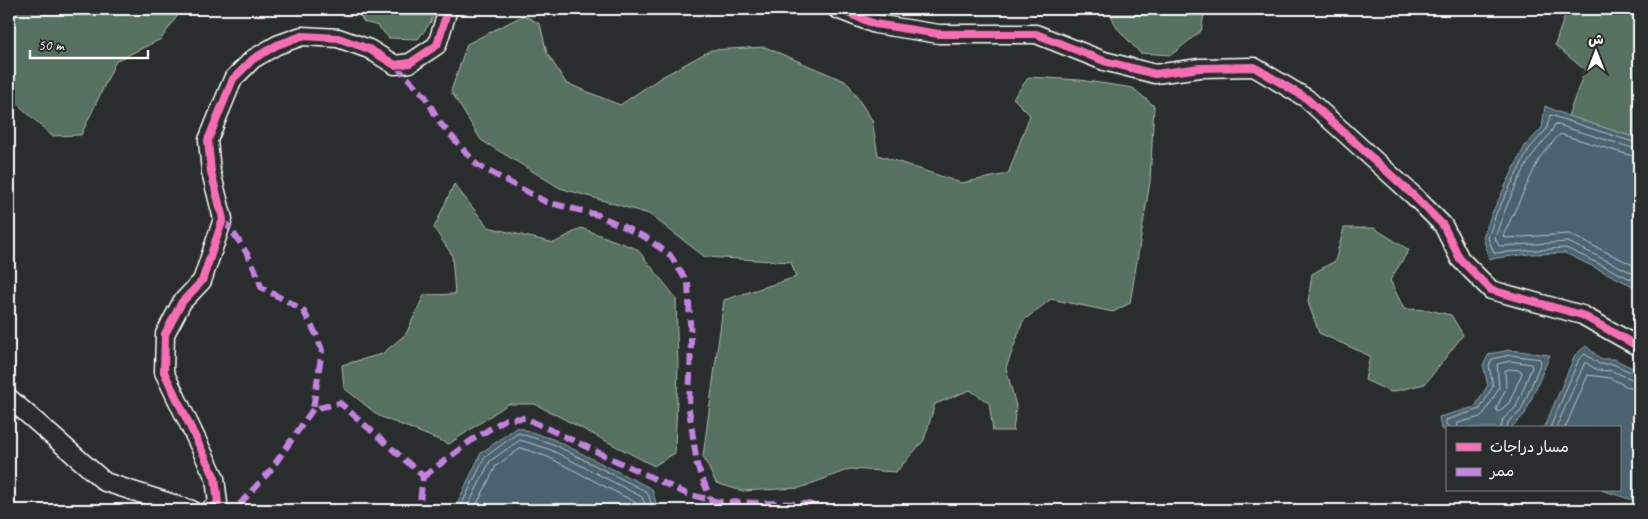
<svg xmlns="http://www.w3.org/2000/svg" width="1648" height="519" viewBox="0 0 1648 519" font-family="Caveat,'Playpen Sans Arabic',sans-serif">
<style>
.green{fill:#57715f;stroke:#abb8af}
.water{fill:#4c6470;stroke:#94a2a9}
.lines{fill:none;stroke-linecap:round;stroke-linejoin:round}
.shore{stroke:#b7c1c6;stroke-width:1}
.minor-casing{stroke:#fff;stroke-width:21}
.minor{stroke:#2a2d2e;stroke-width:18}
.quiet{stroke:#c483df;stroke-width:6;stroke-dasharray:12 6;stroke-linecap:butt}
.cycleway-casing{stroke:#2a2d2e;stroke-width:11}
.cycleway{stroke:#f96db3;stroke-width:8}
</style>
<rect width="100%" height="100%" fill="#2a2d2e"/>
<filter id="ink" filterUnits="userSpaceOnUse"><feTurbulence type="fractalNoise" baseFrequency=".02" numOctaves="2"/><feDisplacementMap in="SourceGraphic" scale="10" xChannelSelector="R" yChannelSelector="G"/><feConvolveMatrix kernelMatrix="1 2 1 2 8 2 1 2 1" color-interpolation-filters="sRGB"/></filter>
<g filter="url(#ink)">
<g class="green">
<path d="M9,9H172L178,15L161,39L116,61L81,135L52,136L9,96Z"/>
<path d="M347,9H435L431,22L418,39L389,38L378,26L364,22L357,11Z"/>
<path d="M1108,9H1205L1201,31L1171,55L1140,53L1117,28Z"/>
<path d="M1567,9H1639V139L1568,116L1585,70L1555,45Z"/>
<path d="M524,15L540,24L547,53L566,83L620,105L660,78L711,50L765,47L847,82L872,120L878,155L961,183L1008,174L1030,115L1013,98L1029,77L1080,80L1133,88L1154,106L1150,182L1130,303L1113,312L1051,299L1023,321L1006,368L1016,406L1013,431H993L989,403L970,390L935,404L924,440L896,472L850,469L800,488L742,491L716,483L703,456L724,300L796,277L791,262L705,257L649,214L560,188L481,140L451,91L467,44Z"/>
<path d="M454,184L488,227L554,243L581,228L637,249L676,298L678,368L675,453L654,466L535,404H508L449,444L379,416L344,388L342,365L382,354L406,334L424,295L455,294L452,255L434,228Z"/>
<path d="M1344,228H1374L1409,250L1390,280L1404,309L1429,310L1451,315L1463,335L1425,384L1391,392L1365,380L1370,356L1319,333L1308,302L1312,274L1335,261Z"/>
</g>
<g class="water">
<path d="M1545,106L1568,116L1639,139V289L1565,253L1529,254L1489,259L1483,237L1492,213L1525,146L1542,128Z"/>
<path d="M1586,346L1601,359H1614L1639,371V502L1601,490H1619V428H1544L1575,355Z"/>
<path d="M1510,350L1550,355L1525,414L1511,428H1447V431L1441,429L1439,417L1475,407L1488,385L1483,365L1489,354Z"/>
<path d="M517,427L555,440L652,489L656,503L667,510H454L481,453Z"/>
</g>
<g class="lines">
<g class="shore">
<path d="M1639,144L1550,115L1546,130L1529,149L1496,214L1488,238L1494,253L1566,248L1639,283"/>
<path d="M1639,150L1555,124C1550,136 1542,142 1535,152C1521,171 1502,215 1495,238L1499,246L1568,242L1639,276"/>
<path d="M1639,158L1560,134L1540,157L1503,236L1506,238L1569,234L1639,268"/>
<path d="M1510,369L1520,370L1522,373L1509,403L1498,412L1496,409L1506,388L1505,371Z"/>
<path d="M1450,428L1446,424V420L1480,409L1493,386L1489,366L1492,359L1510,355L1540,359L1541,362L1521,411L1508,422L1507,428"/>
<path d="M1457,428L1458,423L1480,417L1485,412L1499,388L1497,364L1510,361L1531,364L1532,367L1516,407L1503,419L1501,428"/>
<path d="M1550,428L1579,359L1585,354L1599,364H1613L1639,376"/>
<path d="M1556,428L1585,362L1597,370L1612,371L1639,382"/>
<path d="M1565,428L1588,375L1610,378L1630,388L1639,389"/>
<path d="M459,510L485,457L518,433L553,444L647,492L652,505L658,510"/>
<path d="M466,510L490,461L520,440L551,450L642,497L647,510"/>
<path d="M474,510L496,466L521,448L548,457L635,502L639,510"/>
</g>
<g class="minor-casing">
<g id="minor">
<path d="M837,9L875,24L939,34H1036L1104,61L1155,74L1200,68L1254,67L1306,98L1413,195L1443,225L1460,259L1491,290L1582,315L1639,347"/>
<path d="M9,398L105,482L192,510"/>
<path d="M210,510L218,503L215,478L164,372L165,334L182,302L202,281L223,219L211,172L208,140L233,79L253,59L277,45L302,36L338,38L369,49L395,65L410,63L437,45L448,9"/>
</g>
</g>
<use href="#minor" class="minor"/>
<g class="quiet">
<path d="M395,65L425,96L440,123L477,165L546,202L598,215L645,237L670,255L688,283L691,342L689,409L697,465L715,510"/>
<path d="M223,219C239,241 254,260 261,287L303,310L316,334L322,350L313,409"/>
<path d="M423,477L472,440L506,419L525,418L687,494L719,502L808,504L838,510"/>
<path d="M223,510L237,507L270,471L313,409L340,403L423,476L419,510"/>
</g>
<g class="cycleway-casing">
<g id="cycleway">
<path d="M837,9L875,24L939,34H1036L1104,61L1155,74L1200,68L1254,67L1306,98L1413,195L1443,225L1460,259L1491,290L1582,315L1639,347"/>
<path d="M210,510L218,503L215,478L164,372L165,334L182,302L202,281L223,219L211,172L208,140L233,79L253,59L277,45L302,36L338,38L369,49L395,65L410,63L437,45L448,9"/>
</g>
</g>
<use href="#cycleway" class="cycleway"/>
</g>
</g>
<rect width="1648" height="519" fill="none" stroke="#2a2d2e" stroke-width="30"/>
<rect x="15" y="15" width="1618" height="489" fill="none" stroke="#fff" stroke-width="2" filter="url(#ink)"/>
<rect x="1446" y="426" width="175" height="65" fill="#2a2d2e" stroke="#7f8182"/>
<rect x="1456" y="443" width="25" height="8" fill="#f96db3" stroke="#7f8182"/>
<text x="1490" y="452" font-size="15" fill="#ffffff">مسار دراجات</text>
<rect x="1456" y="468" width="25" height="8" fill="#c483df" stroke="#7f8182"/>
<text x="1490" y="476" font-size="15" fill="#ffffff">ممر</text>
<g transform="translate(1596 52)" stroke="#2a2d2e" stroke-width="4" paint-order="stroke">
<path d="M0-4L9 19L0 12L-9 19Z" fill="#ffffff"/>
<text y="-8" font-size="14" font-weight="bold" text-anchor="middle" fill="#ffffff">ش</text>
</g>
<path d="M30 50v8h118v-8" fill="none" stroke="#ffffff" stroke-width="2.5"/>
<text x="38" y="50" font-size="15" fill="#ffffff" stroke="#2a2d2e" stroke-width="4" paint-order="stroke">50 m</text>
</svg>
